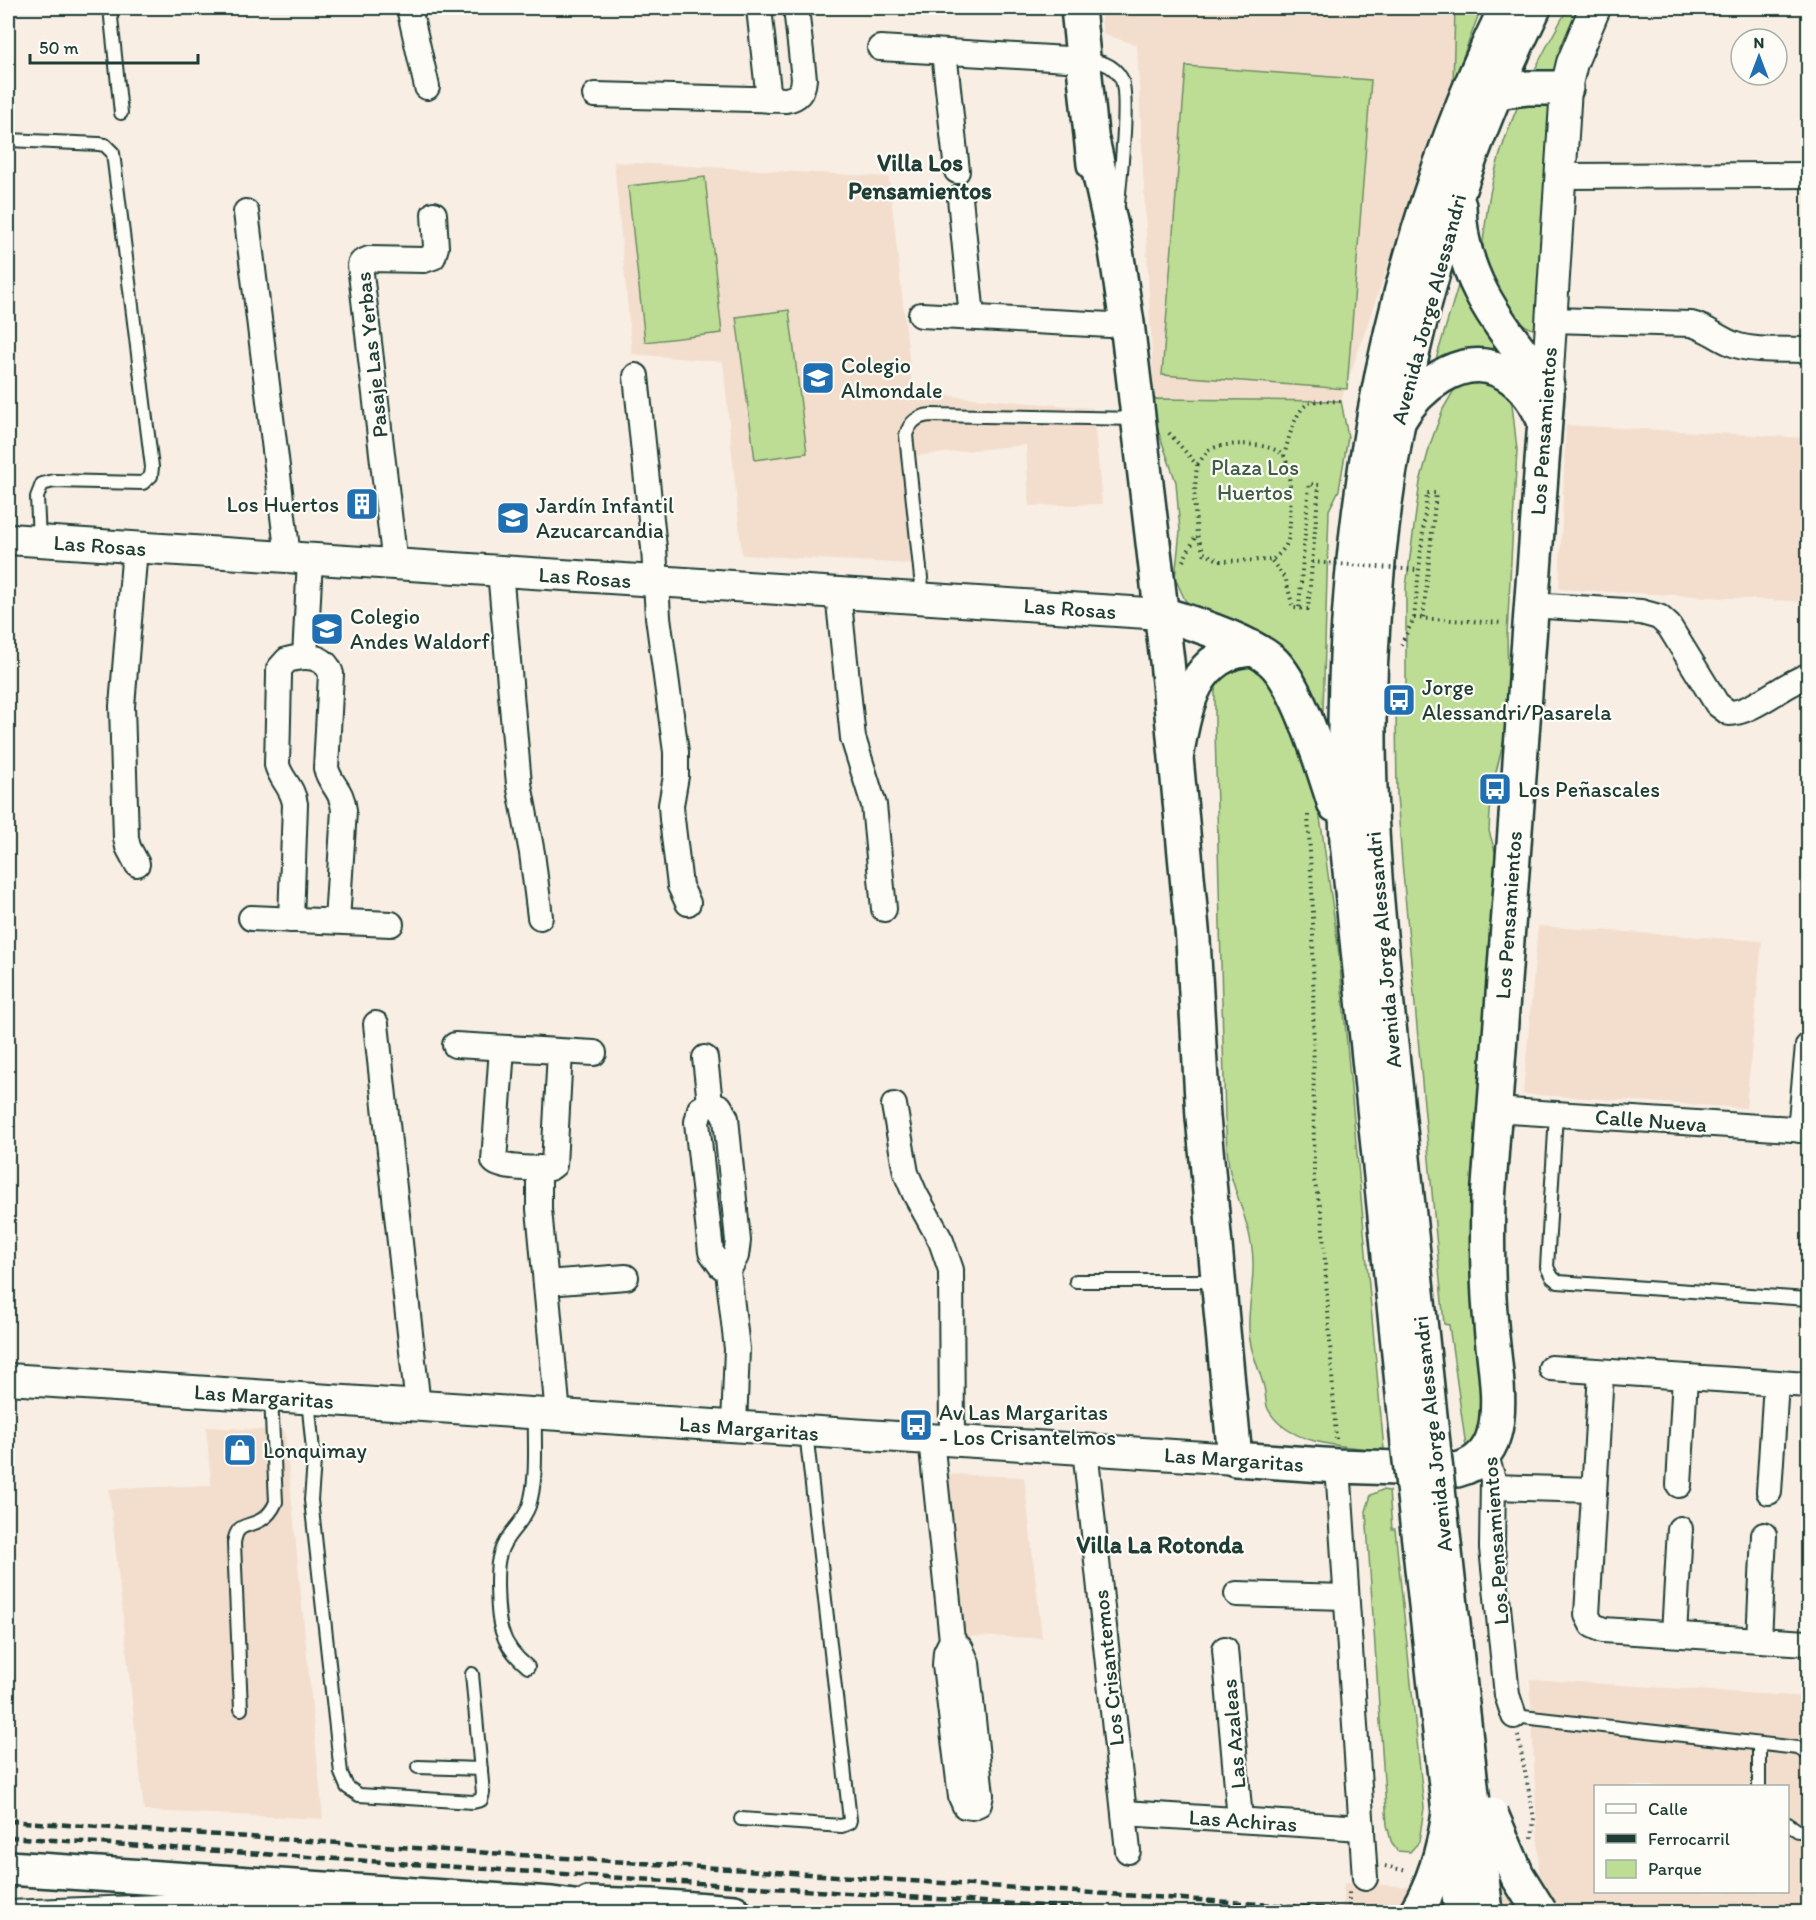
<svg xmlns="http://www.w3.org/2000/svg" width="1816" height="1920" viewBox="0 0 1816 1920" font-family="Itim,sans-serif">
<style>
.built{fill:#f3decd;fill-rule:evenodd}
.green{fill:#bddd95;stroke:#6e8d64;stroke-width:1.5}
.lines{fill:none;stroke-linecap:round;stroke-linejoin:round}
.service-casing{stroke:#1f3d34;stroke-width:16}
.minor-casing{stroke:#1f3d34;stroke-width:28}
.tertiary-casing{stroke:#1f3d34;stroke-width:34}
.secondary-casing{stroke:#1f3d34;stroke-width:38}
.trunk-casing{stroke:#1f3d34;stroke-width:38}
.path{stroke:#1f3d34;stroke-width:4;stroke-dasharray:1.5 4.5;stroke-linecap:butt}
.service{stroke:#fdfcf7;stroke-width:12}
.minor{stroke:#fdfcf7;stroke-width:24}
.tertiary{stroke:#fdfcf7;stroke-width:30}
.secondary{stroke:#fdfcf7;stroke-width:33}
.trunk{stroke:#fdfcf7;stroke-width:33}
.rail{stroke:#1f3d34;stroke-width:4.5;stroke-dasharray:9 4.5;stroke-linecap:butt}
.trunk-bridge-casing{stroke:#1f3d34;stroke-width:38;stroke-linecap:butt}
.path-bridge{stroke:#1f3d34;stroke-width:4;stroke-dasharray:1.5 4.5;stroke-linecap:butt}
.trunk-bridge{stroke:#fdfcf7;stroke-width:33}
.labels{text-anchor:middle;stroke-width:4.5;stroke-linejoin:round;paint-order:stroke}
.street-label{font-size:22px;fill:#1f3d34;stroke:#fdfcf7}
.poi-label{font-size:22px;fill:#1f3d34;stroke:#fdfcf7;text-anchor:start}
.park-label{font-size:22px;fill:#3f5d47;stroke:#fdfcf7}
.neighbourhood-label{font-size:24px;font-weight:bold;fill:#1f3d34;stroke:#fdfcf7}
</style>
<rect width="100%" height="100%" fill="#f8eee4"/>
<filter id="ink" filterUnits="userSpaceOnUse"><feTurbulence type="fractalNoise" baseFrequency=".0167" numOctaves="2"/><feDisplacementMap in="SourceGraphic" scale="12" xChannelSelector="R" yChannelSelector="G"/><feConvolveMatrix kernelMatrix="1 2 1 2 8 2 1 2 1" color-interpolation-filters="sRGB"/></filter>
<g filter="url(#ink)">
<g class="built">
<path d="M1100,8H1455L1453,84L1408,207L1341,401L1154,399L1137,45L1103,34Z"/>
<path d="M614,162L889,177L913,393L1093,408L1102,504L1029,506L1026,445L904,457L911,564L742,555L723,362L632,354Z"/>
<path d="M1566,425L1808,438V602L1559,589Z"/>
<path d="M1538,926L1762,941L1746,1108L1523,1094Z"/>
<path d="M206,1427L285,1431L323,1819L144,1811L109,1489L211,1485Z"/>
<path d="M946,1474L1024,1477L1042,1638L963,1636Z"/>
<path d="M1530,1679L1808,1697V1912H1342L1344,1883L1540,1893ZM1596,1786H1788V1892H1596Z"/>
</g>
<g class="green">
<path d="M1455,8H1481L1453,84Z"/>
<path d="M1568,8H1584L1551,78L1538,325L1533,329C1520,326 1512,311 1504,301C1493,286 1483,265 1483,246C1483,237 1485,228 1486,219C1495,143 1531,73 1568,8Z"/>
<path d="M1186,66L1371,80L1347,389L1162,375Z"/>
<path d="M705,177L722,333L645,342L628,186Z"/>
<path d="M1458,286L1508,355L1434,366Z"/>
<path d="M789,310L807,453L755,460L736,317Z"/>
<path d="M1485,376L1507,394L1512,404L1517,450L1507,635L1509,720L1491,792L1489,831L1499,865L1481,1429L1473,1444L1466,1447L1449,1325L1444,1324L1402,862L1397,795L1396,708L1406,707V587L1420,482L1431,442L1443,409L1457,385Z"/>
<path d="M1154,399L1341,401L1348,437L1339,490L1329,510L1323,712L1299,666L1284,651L1196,611L1185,600L1175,578L1180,531L1176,482L1157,428Z"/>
<path d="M1240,661L1271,671L1315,784L1322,831L1338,946L1384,1450C1347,1447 1287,1446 1268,1409C1265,1402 1266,1394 1264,1387C1259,1367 1249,1350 1249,1329C1248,1306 1254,1284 1253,1261C1252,1229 1238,1202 1230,1172C1226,1155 1227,1135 1225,1118L1215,730V690L1218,682Z"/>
<path d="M1382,1490L1389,1491L1392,1529H1395L1424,1808L1419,1842L1410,1852L1397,1851L1391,1841L1387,1825L1366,1511L1371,1495Z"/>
</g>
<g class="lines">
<g class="service-casing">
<g id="service">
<path d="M110,8L121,113"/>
<path d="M1085,60C1100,61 1113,64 1121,78C1130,96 1120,180 1118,204"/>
<path d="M8,140L99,144L105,145L113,153L152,467L151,476L143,483L54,481L42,484L37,497L39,540"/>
<path d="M923,597L906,435C910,422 917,416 931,415L1138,419"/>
<path d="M1556,1114L1547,1267L1552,1277L1558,1282L1808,1299"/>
<path d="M1076,1281H1216"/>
<path d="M308,1399L314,1461L311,1500L341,1773L347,1787L359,1795L473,1802L481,1800L483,1793L472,1674"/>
<path d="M528,1667C498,1643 498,1621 497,1585C497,1570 497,1557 504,1544C511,1530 524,1521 529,1506C538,1477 534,1443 535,1413"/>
<path d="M241,1709L234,1543C237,1522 247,1528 261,1520C268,1516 273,1509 276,1502L271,1397"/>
<path d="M1514,1716L1798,1748L1808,1754"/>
<path d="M418,1767L481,1769"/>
<path d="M1759,1786V1745"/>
<path d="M741,1819L842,1826L849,1823L850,1820L806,1432"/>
<path d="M1788,1824L1798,1831H1808"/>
<path d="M8,1907L183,1900L372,1912"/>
</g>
</g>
<g class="minor-casing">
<g id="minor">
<path d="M409,8L427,87"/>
<path d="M759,8L769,100"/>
<path d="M880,48L1084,60"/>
<path d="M944,52L957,171"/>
<path d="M595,95L786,100C798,98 803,92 804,79L796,8"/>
<path d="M1561,176L1808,175"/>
<path d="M960,198L972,317"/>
<path d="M246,212L288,557"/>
<path d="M921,315L1110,325"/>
<path d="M1552,320L1691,324C1708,328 1717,338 1733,344C1753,352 1786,349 1808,350"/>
<path d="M636,376L654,548L658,617L676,752V776L671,805L672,819L680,886L688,903"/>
<path d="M135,548L122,706L126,838L128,847L137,864"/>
<path d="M395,565L360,265L362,262L369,259L424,260L433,257L436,247L434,214"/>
<path d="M500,571L519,784L532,853L540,917"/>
<path d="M838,593L853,738L874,805L884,909"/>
<path d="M1530,605L1641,612L1659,617L1669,626L1717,704L1729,713C1753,713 1784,683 1808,676"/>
<path d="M305,657L310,559"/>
<path d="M251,918L391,924"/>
<path d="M291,920L295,804C293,787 281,780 277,765L279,676V669L287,660C304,655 325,654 331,674L326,768C330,785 342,789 344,810L337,921"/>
<path d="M376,1024L418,1406"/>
<path d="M455,1045L594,1053"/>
<path d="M502,1048L494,1161C500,1169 539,1169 550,1168L554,1165L560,1052"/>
<path d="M705,1058L710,1103"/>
<path d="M894,1105L906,1173L915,1194L941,1241L951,1270L952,1441"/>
<path d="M1494,1110L1808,1130"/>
<path d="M1800,1130L1808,1046"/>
<path d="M539,1168V1209L558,1415"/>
<path d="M728,1271L721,1266L711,1252L697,1122L700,1109L710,1103L720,1107L726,1118L738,1241L736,1256L728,1271L737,1349L734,1426"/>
<path d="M546,1283L626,1277"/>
<path d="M1551,1368L1808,1385"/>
<path d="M1601,1372L1587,1615L1592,1625L1603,1630L1808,1643"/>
<path d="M931,1439L952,1640L946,1652L945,1665L961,1797L965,1806L972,1807L979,1804L981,1795L967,1663L961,1649L952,1640"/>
<path d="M1085,1449L1128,1851"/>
<path d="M1485,1453L1493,1479L1492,1548L1507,1695L1514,1716"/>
<path d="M1338,1466L1365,1878"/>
<path d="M1679,1485L1685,1377"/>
<path d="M1494,1487L1594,1490"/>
<path d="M1769,1492L1776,1383"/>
<path d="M1237,1594L1346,1597"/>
<path d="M1674,1634L1680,1529"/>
<path d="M1759,1640L1764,1535"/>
<path d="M1225,1649L1240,1820"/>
<path d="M1124,1813L1362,1828"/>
</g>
</g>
<g class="tertiary-casing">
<g id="tertiary">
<path d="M1547,386L1566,88L1572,63L1595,8"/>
<path d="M8,539L1162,614"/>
<path d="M8,1379L1235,1459"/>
</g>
</g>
<g class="secondary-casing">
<g id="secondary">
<path d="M1078,8L1094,164"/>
<path d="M1093,144L1115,244L1127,323L1167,661L1193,940L1203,1117L1235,1459L1338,1466L1457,1470C1476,1465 1489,1453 1494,1434C1503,1402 1493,1357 1491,1324C1487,1283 1487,1242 1488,1200L1547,393"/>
</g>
</g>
<g class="trunk-casing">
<g id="trunk">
<path d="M1496,92L1528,88H1566"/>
<path d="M1459,206C1460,282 1504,329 1547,386"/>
<path d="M1399,420C1417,388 1460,353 1499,370C1520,379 1535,400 1544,420"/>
<path d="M1162,614C1193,623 1246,640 1271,660C1299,684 1323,769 1335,805"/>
<path d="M1177,753C1184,707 1195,651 1253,649"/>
<path d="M1408,1443L1347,841C1334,556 1380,266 1506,8"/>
<path d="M1433,1444C1420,1317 1406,1190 1393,1063C1381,949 1368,834 1369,719C1372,474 1426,228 1534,8"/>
<path d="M1413,1487L1449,1813"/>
<path d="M1438,1489L1474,1812"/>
<path d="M8,1868L552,1904L611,1912"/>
<path d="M589,1904L652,1906L734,1912"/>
</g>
</g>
<g class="path">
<path d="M1169,433L1197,465L1194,499L1197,535L1204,553L1220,561L1272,560C1277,556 1284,550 1287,543C1292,530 1292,467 1284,456C1273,442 1224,441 1209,450C1205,454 1201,460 1197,465"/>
<path d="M1284,456C1288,442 1295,406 1312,402C1321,400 1332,402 1341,401"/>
<path d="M1183,561L1196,536"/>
<path d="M1272,561L1286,580L1293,608L1308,609L1319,485L1309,484L1299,608"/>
<path d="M1414,618L1503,623"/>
<path d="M1401,645L1414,618L1427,493H1436L1423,618"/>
<path d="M1308,815L1313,910L1314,1180L1322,1215L1336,1439"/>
<path d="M1518,1736L1534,1818L1532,1838"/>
<path d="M1385,1866L1407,1871"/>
<path d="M1349,1912V1892"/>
</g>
<use href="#service" class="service"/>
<use href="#minor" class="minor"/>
<use href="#tertiary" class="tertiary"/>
<use href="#secondary" class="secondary"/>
<use href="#trunk" class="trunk"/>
<g class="rail">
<path d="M8,1821L1379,1912"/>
<path d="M8,1837L1132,1912"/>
</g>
<g class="trunk-bridge-casing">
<g id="trunk-bridge">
<path d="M1408,1443L1413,1487"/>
<path d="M1433,1444L1438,1489"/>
<path d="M1474,1812L1486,1912"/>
<path d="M1491,1814L1517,1875L1540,1912"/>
<path d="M1452,1835L1461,1912"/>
<path d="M1416,1912C1435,1882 1444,1848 1449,1813"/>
</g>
</g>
<path class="path-bridge" d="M1312,562L1418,570"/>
<use href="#trunk-bridge" class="trunk-bridge"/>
</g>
</g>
<defs>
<g id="school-square" transform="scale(1.725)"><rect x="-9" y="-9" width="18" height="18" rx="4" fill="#1f6fb2" stroke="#fdfcf7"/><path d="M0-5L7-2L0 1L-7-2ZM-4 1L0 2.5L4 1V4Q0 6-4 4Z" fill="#fff"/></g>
<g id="building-square" transform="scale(1.725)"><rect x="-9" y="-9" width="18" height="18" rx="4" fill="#1f6fb2" stroke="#fdfcf7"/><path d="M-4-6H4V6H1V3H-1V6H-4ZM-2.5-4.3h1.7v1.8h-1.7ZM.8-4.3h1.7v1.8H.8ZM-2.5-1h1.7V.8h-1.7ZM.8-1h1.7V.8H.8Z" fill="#fff"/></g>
<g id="bus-square" transform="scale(1.725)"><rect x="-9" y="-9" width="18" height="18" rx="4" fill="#1f6fb2" stroke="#fdfcf7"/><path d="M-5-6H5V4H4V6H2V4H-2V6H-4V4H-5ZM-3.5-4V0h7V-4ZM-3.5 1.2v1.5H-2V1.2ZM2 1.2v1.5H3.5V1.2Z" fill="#fff"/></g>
<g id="shop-square" transform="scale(1.725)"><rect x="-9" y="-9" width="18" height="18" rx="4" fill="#1f6fb2" stroke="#fdfcf7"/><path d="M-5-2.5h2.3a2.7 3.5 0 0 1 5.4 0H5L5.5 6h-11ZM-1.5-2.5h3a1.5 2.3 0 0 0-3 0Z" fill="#fff"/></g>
</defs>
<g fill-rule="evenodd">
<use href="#school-square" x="818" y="378"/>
<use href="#building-square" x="362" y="504"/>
<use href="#school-square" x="513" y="518"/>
<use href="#school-square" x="327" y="629"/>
<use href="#bus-square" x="1399" y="700"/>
<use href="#bus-square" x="1495" y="789"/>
<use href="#bus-square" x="916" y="1425"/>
<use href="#shop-square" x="240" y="1450"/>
</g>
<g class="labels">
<g class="street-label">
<text transform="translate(1428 309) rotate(-75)" y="8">Avenida Jorge Alessandri</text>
<text transform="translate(371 355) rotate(-96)" y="8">Pasaje Las Yerbas</text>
<text transform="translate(1543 431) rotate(-86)" y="8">Los Pensamientos</text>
<text transform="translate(100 545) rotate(4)" y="8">Las Rosas</text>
<text transform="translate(585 577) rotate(4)" y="8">Las Rosas</text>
<text transform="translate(1070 608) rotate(4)" y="8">Las Rosas</text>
<text transform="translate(1508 915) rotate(-86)" y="8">Los Pensamientos</text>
<text transform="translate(1383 950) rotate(-95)" y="8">Avenida Jorge Alessandri</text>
<text transform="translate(1651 1120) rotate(4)" y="8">Calle Nueva</text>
<text transform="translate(264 1396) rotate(4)" y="8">Las Margaritas</text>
<text transform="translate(749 1428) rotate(4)" y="8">Las Margaritas</text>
<text transform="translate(1432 1434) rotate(-96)" y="8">Avenida Jorge Alessandri</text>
<text transform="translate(1234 1459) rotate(4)" y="8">Las Margaritas</text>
<text transform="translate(1495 1541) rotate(-94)" y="8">Los Pensamientos</text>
<text transform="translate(1108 1668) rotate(-96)" y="8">Los Crisantemos</text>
<text transform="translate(1233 1734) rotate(-95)" y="8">Las Azaleas</text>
<text transform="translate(1243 1820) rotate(4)" y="8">Las Achiras</text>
</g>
<g class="poi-label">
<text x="841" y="373">Colegio<tspan x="841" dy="25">Almondale</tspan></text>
<text x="339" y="512" text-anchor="end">Los Huertos</text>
<text x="536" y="513">Jardín Infantil<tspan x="536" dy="25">Azucarcandia</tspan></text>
<text x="350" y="624">Colegio<tspan x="350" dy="25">Andes Waldorf</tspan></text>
<text x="1422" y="695">Jorge<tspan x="1422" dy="25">Alessandri/Pasarela</tspan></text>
<text x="1518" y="797">Los Peñascales</text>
<text x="939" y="1420">Av Las Margaritas<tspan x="939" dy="25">- Los Crisantelmos</tspan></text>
<text x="263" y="1458">Lonquimay</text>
</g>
<g class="park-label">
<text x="1255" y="475">Plaza Los<tspan x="1255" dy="25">Huertos</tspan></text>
</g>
<g class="neighbourhood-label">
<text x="920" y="171">Villa Los<tspan x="920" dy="28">Pensamientos</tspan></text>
<text x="1160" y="1553">Villa La Rotonda</text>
</g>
</g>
<rect width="1816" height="1920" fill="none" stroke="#fdfcf7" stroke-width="30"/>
<rect x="15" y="15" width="1786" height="1890" fill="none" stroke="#1f3d34" stroke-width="2" filter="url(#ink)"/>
<rect x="1594" y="1785" width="195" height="108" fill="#fdfcf7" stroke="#a4b0a9" stroke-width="1.5"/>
<rect x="1606" y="1804" width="30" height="9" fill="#fdfcf7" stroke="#a4b0a9" stroke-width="1.5"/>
<text x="1648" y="1815" font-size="18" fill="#1f3d34">Calle</text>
<rect x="1606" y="1834" width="30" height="9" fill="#1f3d34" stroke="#a4b0a9" stroke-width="1.5"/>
<text x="1648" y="1845" font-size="18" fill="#1f3d34">Ferrocarril</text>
<rect x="1606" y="1860" width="30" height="18" fill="#bddd95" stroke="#a4b0a9" stroke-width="1.5"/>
<text x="1648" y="1875" font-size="18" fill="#1f3d34">Parque</text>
<g transform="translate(1759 57)"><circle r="28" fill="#fdfcf7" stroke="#a4b0a9" stroke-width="1.5"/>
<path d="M0-4.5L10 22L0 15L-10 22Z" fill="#1f6fb2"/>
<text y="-9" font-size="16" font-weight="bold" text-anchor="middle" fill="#1f3d34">N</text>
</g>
<path d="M30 54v9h168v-9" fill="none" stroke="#1f3d34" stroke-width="3"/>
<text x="39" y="54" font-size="18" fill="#1f3d34" stroke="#fdfcf7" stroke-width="4.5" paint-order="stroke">50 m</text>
</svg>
